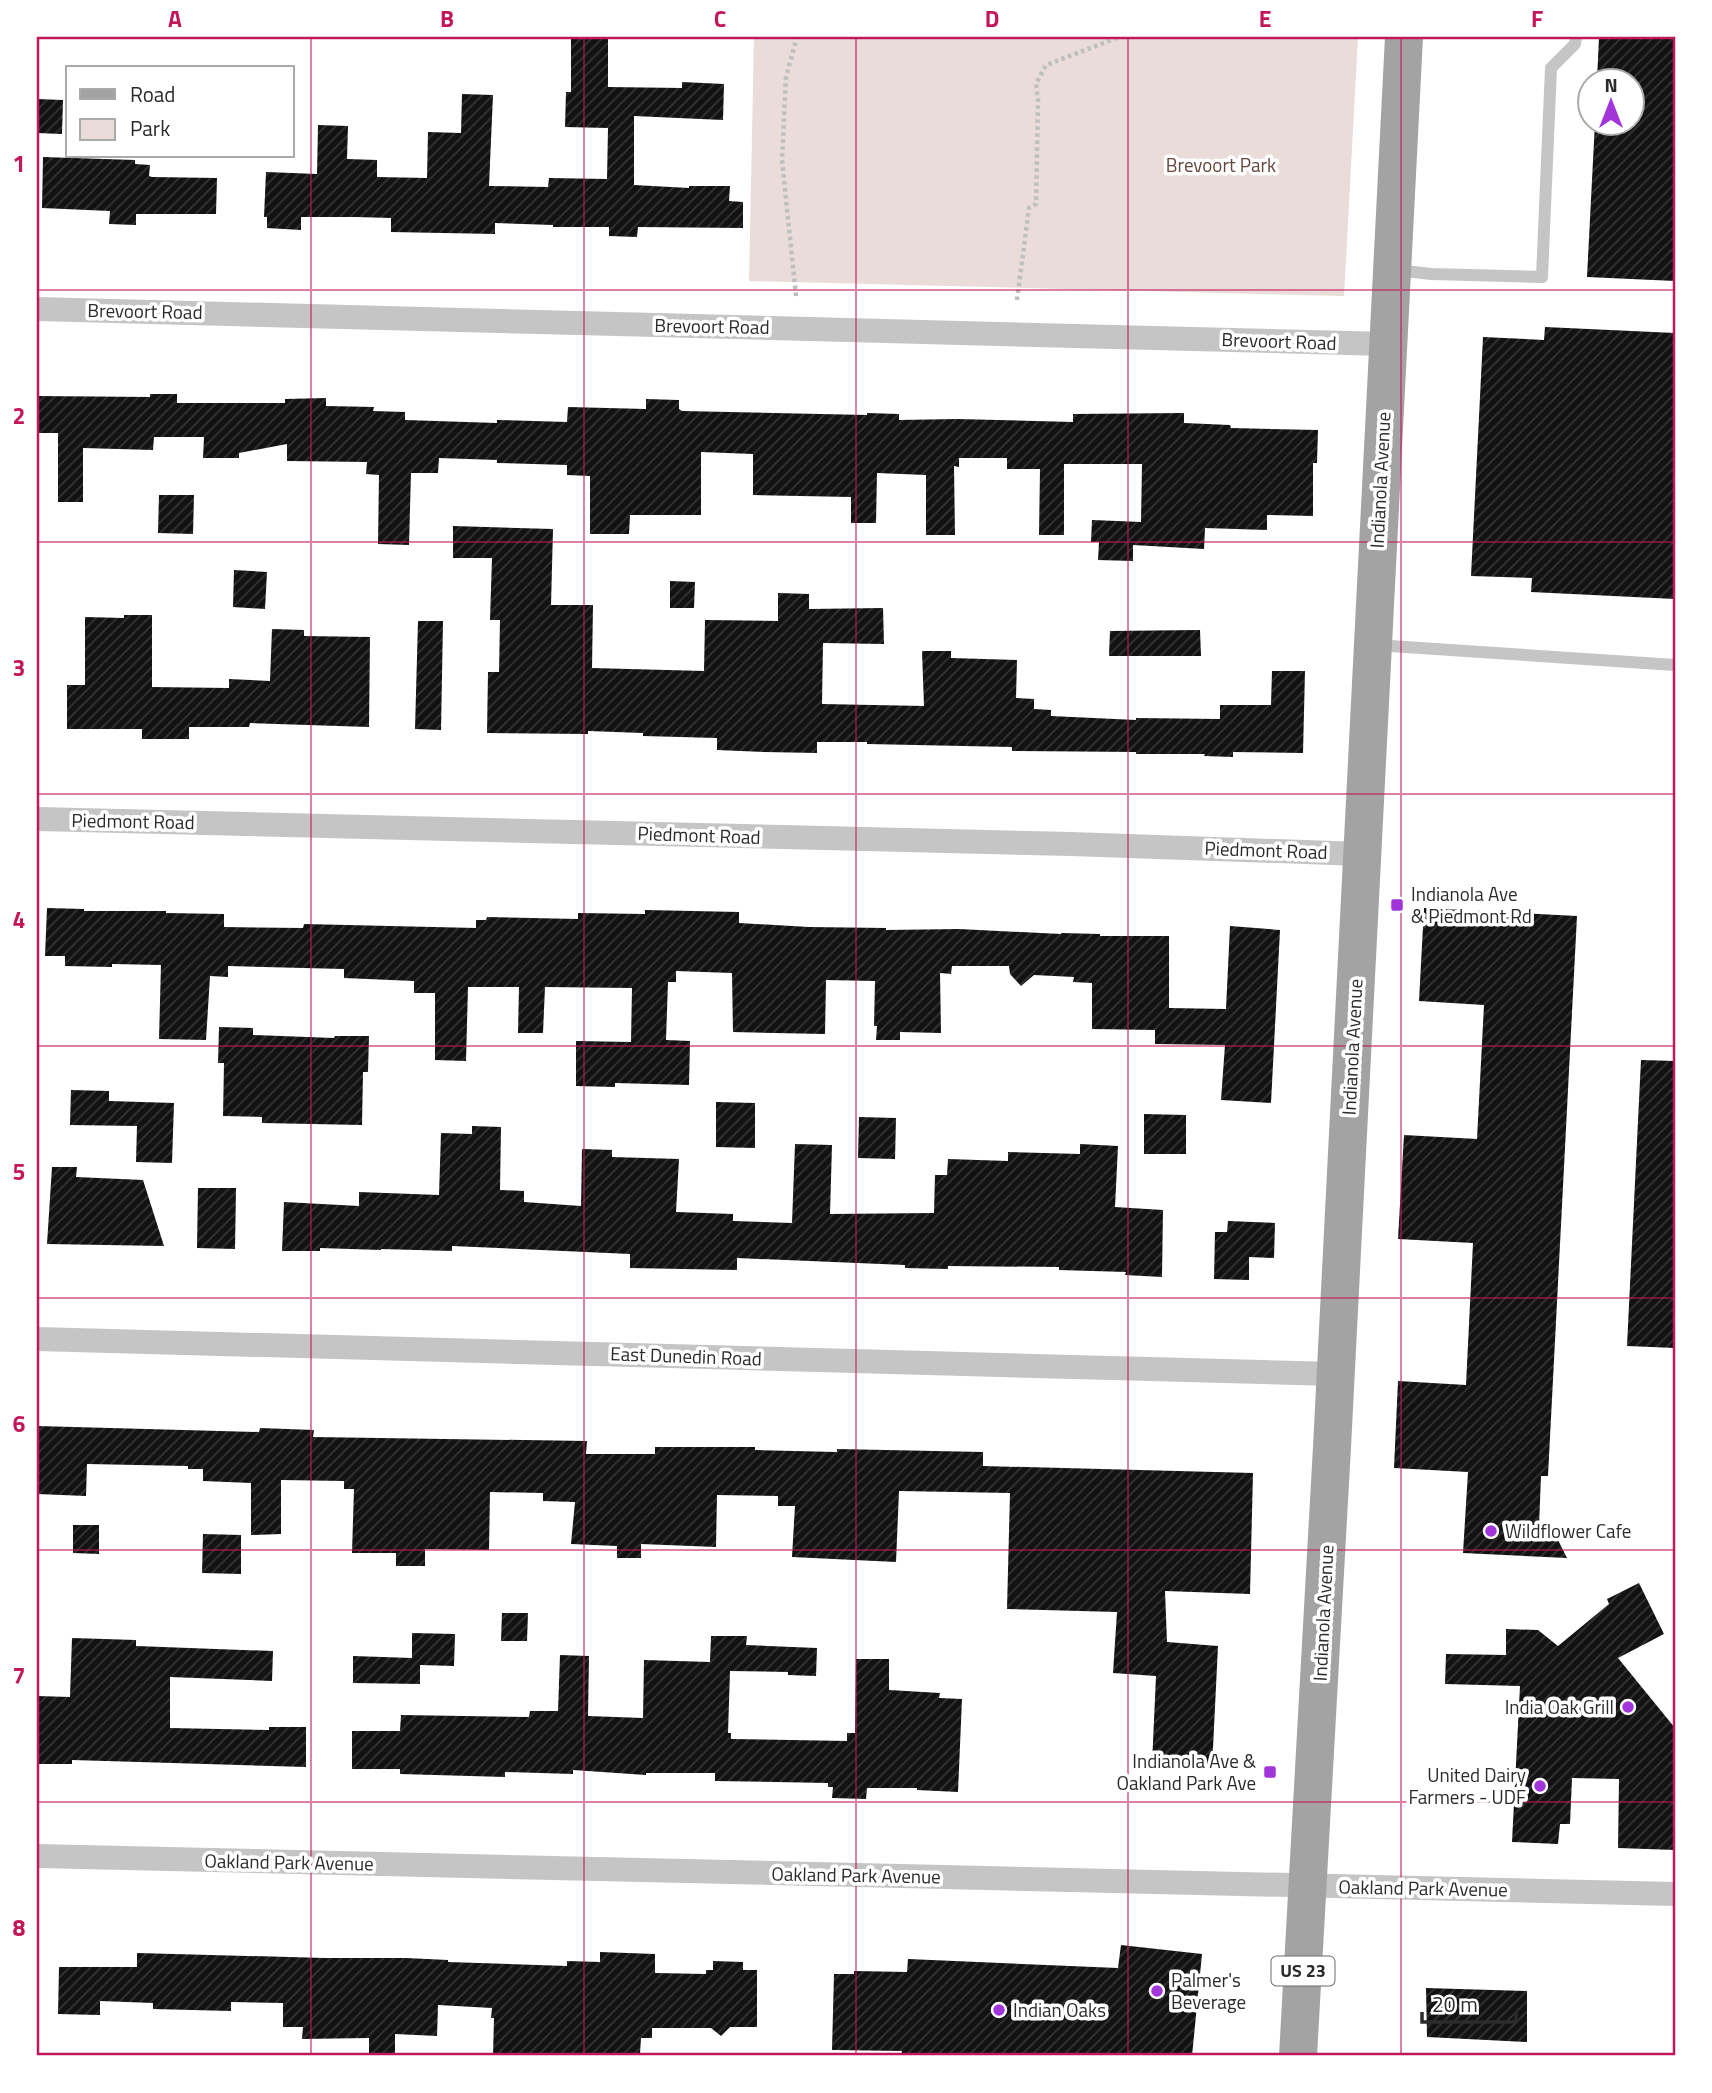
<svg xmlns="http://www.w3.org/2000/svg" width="1712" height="2093" viewBox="0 0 1712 2093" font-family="'Titillium Web',sans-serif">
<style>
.green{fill:#e9dcd9}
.building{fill:url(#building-hatch)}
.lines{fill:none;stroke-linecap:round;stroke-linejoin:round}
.path{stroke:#bfbfbf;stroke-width:4.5;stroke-dasharray:3.5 3.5;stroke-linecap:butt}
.service{stroke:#c5c5c5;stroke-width:12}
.minor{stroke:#c5c5c5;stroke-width:24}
.primary{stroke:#a3a3a3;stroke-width:38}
.grid{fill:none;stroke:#c2185b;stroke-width:2;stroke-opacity:0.55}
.poi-dot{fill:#a235da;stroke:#fff;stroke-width:2.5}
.labels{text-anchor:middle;stroke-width:7;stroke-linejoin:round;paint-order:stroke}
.shield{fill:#fff;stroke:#6b6b6b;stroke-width:2}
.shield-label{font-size:18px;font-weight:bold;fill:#2b2b2b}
.park-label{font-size:19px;fill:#64463c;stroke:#fff}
.street-label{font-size:19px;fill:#2b2b2b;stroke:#fff}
.poi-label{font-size:19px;fill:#2b2b2b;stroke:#fff;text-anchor:start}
.neatline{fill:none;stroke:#c2185b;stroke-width:2.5}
.grid-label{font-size:23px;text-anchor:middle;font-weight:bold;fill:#c2185b}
</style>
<defs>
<pattern id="building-hatch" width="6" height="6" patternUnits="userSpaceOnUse" patternTransform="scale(1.75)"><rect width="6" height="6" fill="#121212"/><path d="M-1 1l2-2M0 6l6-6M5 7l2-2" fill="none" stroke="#353535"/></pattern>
</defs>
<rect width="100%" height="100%" fill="#fff"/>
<path class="green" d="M754,37H1358L1344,296L749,281Z"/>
<g class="building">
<path d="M571,37H608V87L682,88V82L724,84L723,120L634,116V185L689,188V186H730L729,201L743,202V228L638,227L637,237L609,236V227H553V225L495,223V234L391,232V218L356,217H301V230L267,228V217H264L266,172L317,174L318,125L348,126L347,159L377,160V177L427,178L428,132L461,133L462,94L493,95L489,186L548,187L549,178L607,179L608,128L565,127L566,92H571Z"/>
<path d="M1599,37H1675V281L1587,277L1595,122H1632V80H1597Z"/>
<path d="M37,99L63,100L62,134L37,133Z"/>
<path d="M43,157L135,160V164L150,165L149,176L152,177L217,178L216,214H136V225L109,224L110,211L42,208Z"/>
<path d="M1545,327L1675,333V599L1531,592L1532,578L1471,576L1483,337L1544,340Z"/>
<path d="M150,394H177V403H285V399L326,398V406L374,407L373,411L405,412V420L497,423V420L567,422L568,407L646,409V399L679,400V409L682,411L867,415V413L899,414V420L957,419L1073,422V414L1184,413V423L1230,425L1231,428L1318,430L1317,463H1313V516L1267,515V530L1205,528L1204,549L1133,545V561L1098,560L1099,542H1091L1092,520L1141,522L1142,464H1064V535H1039L1040,469H1007V458H959V467L954,466L955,535H926V475L877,473L876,523H851V497L753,495V454L701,452V515H630L629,534H590V476L567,475V465L497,463V460L439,458L438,473H411L409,545L378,544L379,475L366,474L367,462L287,461V444L239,453V458H203L204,437H154L153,450L83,448V502H58V433H37V396L150,397Z"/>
<path d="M159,495H194L193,534L158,533Z"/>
<path d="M453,526L553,529L551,605H593L592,668L704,671L705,620L778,621V593L809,594V609L883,608L884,644L823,643L822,704L924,706L922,651H951V658L1017,660L1016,698L1034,699V709L1051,710V716L1136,720V718L1220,719V705H1271L1272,671H1305L1303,753L1233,752V757L1204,756L1205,754H1136V752L1012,751V747L867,744V742H817V753L764,752L717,750V738L643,736V733L588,731V734L487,733L488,672H499L500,620H490L492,558H453Z"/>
<path d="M234,570L267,572L265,609L233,607Z"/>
<path d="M670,581L695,582L694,608H670Z"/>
<path d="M124,615H152V687L229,688V679L270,681L272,629L304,630V636L370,637L369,727L250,723L249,727H189V739H142V729H67V685H85V617L124,618Z"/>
<path d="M418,621H443L441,730L415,729Z"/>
<path d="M1200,630L1201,656H1109L1110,631Z"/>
<path d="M47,908L84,909V911H166V913L224,914V927L303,928L304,924L476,928V920H486L487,917L578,919V913L645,914V910L739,912V923L809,927L886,928V930L959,929L1061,934V933L1100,934V936H1169V1008L1226,1009L1230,926L1280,930L1271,1103L1221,1100L1225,1045L1155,1044V1030L1092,1029V983L1073,982L1074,977L1034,975L1021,986L1010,974L1009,966H952L951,974L940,973L941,1033L900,1032V1040H876L877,1026H874L875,981L826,980L825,1034L733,1032L732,973L676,971V982H668L666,1040L690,1041L689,1085L615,1083V1087L576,1086V1041L631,1042L632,988L545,987L543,1033H518L519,987H468L466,1061L435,1060V993H414V981L344,978V969L228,966V977L210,976L206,1040L159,1039L161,965L112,964V967L65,966V956H45Z"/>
<path d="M1424,908L1577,916L1548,1476H1541L1539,1527L1552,1528L1567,1558L1463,1553L1468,1472L1394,1468L1398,1381L1466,1385L1473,1243L1398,1239L1404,1135L1477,1139L1484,1005L1419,1001Z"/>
<path d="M219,1027L253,1028V1035L334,1038L335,1036H369L368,1072H363L362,1125L262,1123V1117L223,1116L224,1063H218Z"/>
<path d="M1641,1060L1675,1061V1348L1627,1346Z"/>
<path d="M71,1090L109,1091V1101L174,1103L172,1163L136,1162L137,1126L70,1125Z"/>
<path d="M716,1102L755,1103V1148L716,1147Z"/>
<path d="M1144,1114L1186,1115V1154H1144Z"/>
<path d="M859,1117L896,1118L895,1159L858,1158Z"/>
<path d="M472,1126L501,1127L500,1190L524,1191V1202L581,1206L582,1149L612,1150V1157L679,1159L676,1212L733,1214V1221L792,1223L795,1144L832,1145L830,1214L934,1213L935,1175H947L948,1159L1008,1161V1152L1080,1154V1144L1118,1146L1115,1207L1163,1210L1162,1277L1125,1275L1126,1272L1059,1270V1267L948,1266V1269L905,1268V1265L737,1258V1270L630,1268V1254L452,1246V1251L381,1249V1250L320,1248V1251H282L284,1202L359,1206V1192L439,1195L441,1133L472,1134Z"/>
<path d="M52,1167H77L76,1177L143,1180L164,1246L47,1244Z"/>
<path d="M198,1188H236L235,1249L197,1248Z"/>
<path d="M1228,1221L1275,1223L1274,1258L1249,1257V1280L1214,1279L1215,1232H1227Z"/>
<path d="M37,1426L259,1432L260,1428L314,1430L313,1437L587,1441L586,1454H655V1447H755V1450L837,1452V1449L983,1452V1466L1253,1473L1250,1594L1165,1591L1167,1642L1218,1646L1212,1768L1152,1764L1156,1676L1113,1673L1117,1612L1007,1609L1010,1493L899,1491L896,1562L792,1557L795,1506H778V1496L717,1495L716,1547L641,1544V1558H617V1546L571,1544L575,1502L543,1501V1493L490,1492L489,1550L425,1549V1566H396V1553H352L354,1489H344V1481L281,1480V1534L251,1535V1483L203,1481V1469H188V1466L87,1464L86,1496L37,1494Z"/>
<path d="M73,1525H99V1554L73,1553Z"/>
<path d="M203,1534L241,1535V1574L202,1573Z"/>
<path d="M1639,1583L1664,1634L1618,1658L1675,1728V1850L1618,1848L1619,1779L1572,1778L1570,1824H1560L1558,1844L1512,1842L1520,1686L1445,1684L1446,1654L1506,1655V1629L1538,1630L1558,1646L1609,1604L1607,1599Z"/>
<path d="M502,1613H528L527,1641H501Z"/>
<path d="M412,1633L455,1634L454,1666L420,1665V1684L353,1683V1656L412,1658Z"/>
<path d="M711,1636H747L746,1645L817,1648L816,1676L788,1675V1672L730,1671L728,1733H731V1739L847,1741V1733H855L856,1659H889V1690L940,1693L939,1698L962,1699L958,1792L917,1790V1788H867L866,1799L832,1798L833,1787H828V1783L715,1781V1773H646V1775L573,1770V1774L505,1772V1777L400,1774V1769H352V1731H400L401,1715L529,1717L530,1711H558L560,1655L589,1656L588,1716L643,1718L644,1660L710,1662Z"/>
<path d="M72,1638L136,1640V1646L273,1651L272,1681L170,1677V1728L269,1730V1727H306V1767L72,1760V1764H37V1696L70,1697Z"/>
<path d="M1121,1945L1202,1954L1192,2056H901L902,2051L832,2050L834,1974H854V1971L907,1972L908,1959L1118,1968Z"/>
<path d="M600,1952L655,1954V1973L706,1974V1970H713V1961L743,1962V1970H757V2027H730L721,2036L711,2028H652V2038H641L640,2054H609V2056H493L494,2018H491L492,2008L438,2005L437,2036L395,2034V2056H369V2038L302,2039L303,2027H283V2003L231,2002V2011L153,2009V2003L100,2001V2015L58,2014L59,1967H137V1953L325,1958H406L448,1960V1962L567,1966V1961L600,1962Z"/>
<path d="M1426,1988L1527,1991V2042L1427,2037Z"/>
</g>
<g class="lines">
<g class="path">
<path d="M796,296L782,160L786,77L797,37"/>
<path d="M1017,300L1029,208L1036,204L1038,100L1036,84L1046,65L1119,37"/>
</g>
<g class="service">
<path d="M1397,270L1431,274L1542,277L1551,68L1575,44L1576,37"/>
<path d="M1375,645L1675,665"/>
</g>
<g class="minor">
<path d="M37,309L1387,344"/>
<path d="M37,819L1071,844L1362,854"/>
<path d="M37,1339L1334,1374"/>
<path d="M37,1856L1675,1894"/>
</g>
<path class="primary" d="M1298,2056L1332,1447L1404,37"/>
</g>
<path class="grid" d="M311,37V2056M584,37V2056M856,37V2056M1128,37V2056M1401,37V2056M37,290H1675M37,542H1675M37,794H1675M37,1046H1675M37,1298H1675M37,1550H1675M37,1802H1675"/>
<g class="poi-dot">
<rect x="1390" y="898" width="14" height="14" rx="3.5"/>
<circle cx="1491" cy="1531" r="7"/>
<circle cx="1628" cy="1707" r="7"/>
<rect x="1263" y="1765" width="14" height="14" rx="3.5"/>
<circle cx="1540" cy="1786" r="7"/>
<circle cx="1157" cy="1991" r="7"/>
<circle cx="999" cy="2010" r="7"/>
</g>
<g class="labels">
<rect class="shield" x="1271.5" y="1956.5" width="63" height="29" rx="5"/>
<g class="shield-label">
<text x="1303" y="1977">US 23</text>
</g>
<g class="park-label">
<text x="1221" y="172">Brevoort Park</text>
</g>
<g class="street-label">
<text transform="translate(145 311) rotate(1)" y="7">Brevoort Road</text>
<text transform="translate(712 326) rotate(1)" y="7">Brevoort Road</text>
<text transform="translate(1279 341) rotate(2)" y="7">Brevoort Road</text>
<text transform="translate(1380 480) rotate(-87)" y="7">Indianola Avenue</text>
<text transform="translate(133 821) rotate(1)" y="7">Piedmont Road</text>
<text transform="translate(699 835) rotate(2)" y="7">Piedmont Road</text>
<text transform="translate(1266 850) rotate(2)" y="7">Piedmont Road</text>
<text transform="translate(1352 1047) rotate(-87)" y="7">Indianola Avenue</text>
<text transform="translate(686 1356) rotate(2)" y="7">East Dunedin Road</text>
<text transform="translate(1323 1613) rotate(-87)" y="7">Indianola Avenue</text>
<text transform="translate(289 1862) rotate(1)" y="7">Oakland Park Avenue</text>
<text transform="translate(856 1875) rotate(1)" y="7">Oakland Park Avenue</text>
<text transform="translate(1423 1888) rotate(1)" y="7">Oakland Park Avenue</text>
</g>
<g class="poi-label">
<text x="1411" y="901">Indianola Ave<tspan x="1411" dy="22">&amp; Piedmont Rd</tspan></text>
<text x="1505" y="1538">Wildflower Cafe</text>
<text x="1614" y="1714" text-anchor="end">India Oak Grill</text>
<text x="1256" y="1768" text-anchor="end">Indianola Ave &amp;<tspan x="1256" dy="22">Oakland Park Ave</tspan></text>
<text x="1526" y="1782" text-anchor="end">United Dairy<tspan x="1526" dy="22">Farmers - UDF</tspan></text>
<text x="1171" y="1987">Palmer's<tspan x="1171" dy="22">Beverage</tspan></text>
<text x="1013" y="2017">Indian Oaks</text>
</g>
</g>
<rect width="1712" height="2093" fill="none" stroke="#ffffff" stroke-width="77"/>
<rect x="66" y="66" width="228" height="91" fill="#ffffff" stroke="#aaaaaa" stroke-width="2"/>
<rect x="80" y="89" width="35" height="10" fill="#a3a3a3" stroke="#aaaaaa" stroke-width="2"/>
<text x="130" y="102" font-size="21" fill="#2b2b2b">Road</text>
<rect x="80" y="119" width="35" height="21" fill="#e9dcd9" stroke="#aaaaaa" stroke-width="2"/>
<text x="130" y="136" font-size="21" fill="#2b2b2b">Park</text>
<g transform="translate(1611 102)"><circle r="33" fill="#ffffff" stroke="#aaaaaa" stroke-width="2"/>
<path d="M0-5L12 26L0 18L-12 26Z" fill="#a235da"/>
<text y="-10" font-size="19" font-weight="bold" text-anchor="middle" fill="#2b2b2b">N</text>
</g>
<path d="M1422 2012v10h94v-10" fill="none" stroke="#2b2b2b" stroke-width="3.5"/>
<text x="1432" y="2012" font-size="21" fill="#2b2b2b" stroke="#ffffff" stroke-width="5" paint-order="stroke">20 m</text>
<rect x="38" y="38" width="1636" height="2016" class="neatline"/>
<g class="grid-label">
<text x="175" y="27">A</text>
<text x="447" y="27">B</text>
<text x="720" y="27">C</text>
<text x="992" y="27">D</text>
<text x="1265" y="27">E</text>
<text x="1537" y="27">F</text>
<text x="19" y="172">1</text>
<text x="19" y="424">2</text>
<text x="19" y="676">3</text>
<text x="19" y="928">4</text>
<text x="19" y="1180">5</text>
<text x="19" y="1432">6</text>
<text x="19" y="1684">7</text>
<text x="19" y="1936">8</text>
</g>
</svg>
